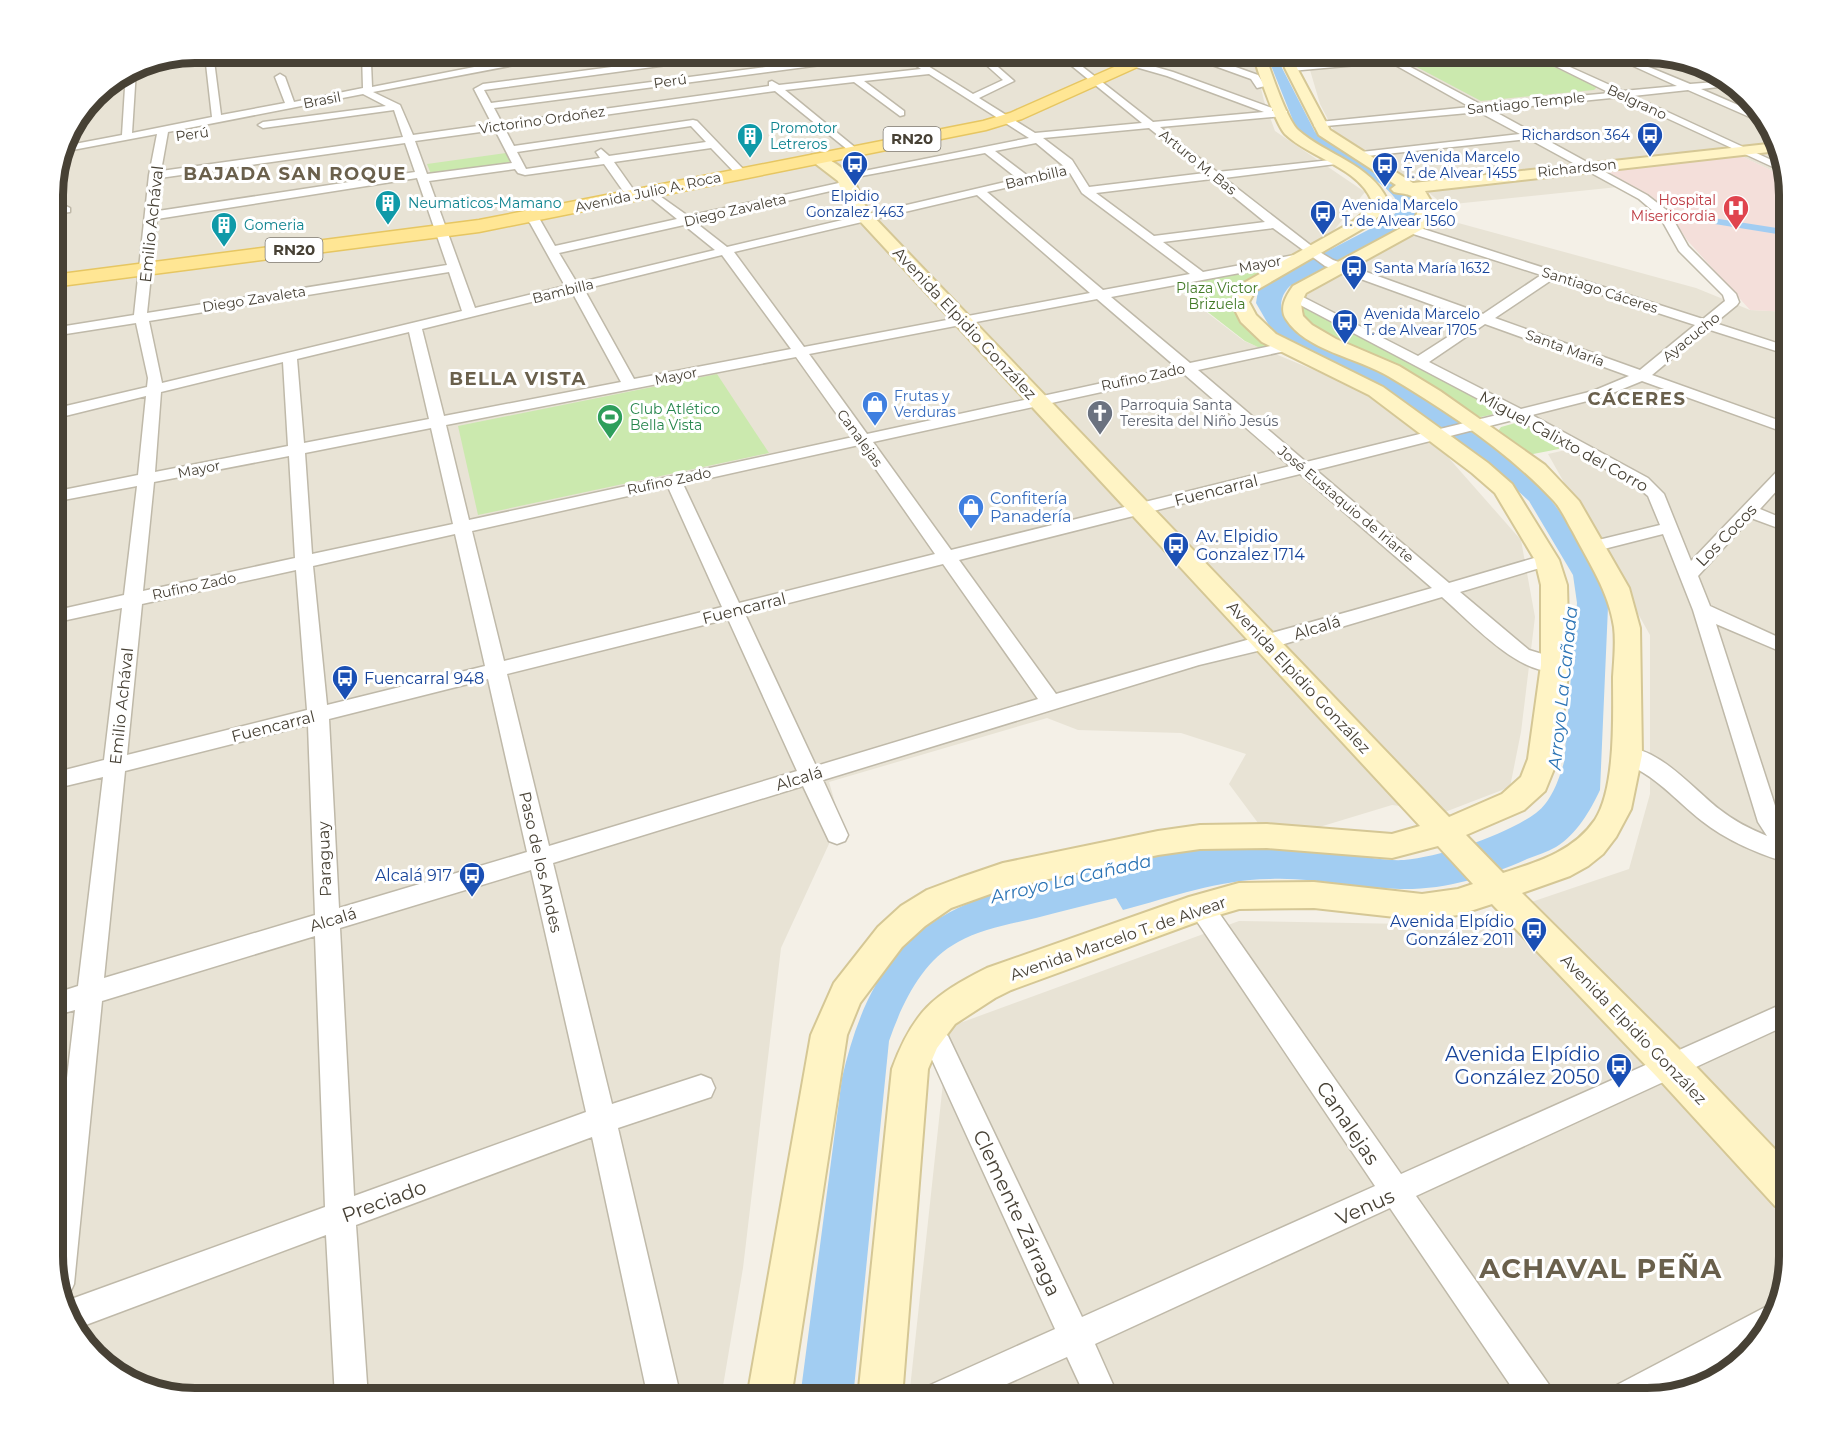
<svg xmlns="http://www.w3.org/2000/svg" width="1842" height="1451" viewBox="0 0 1842 1451" font-family="Montserrat,sans-serif">
<style>
.residential{fill:#e8e3d5}
.medical{fill:#f4dfda}
.green{fill:#cbe9ae}
.water{fill:#a2cdf2}
.lines{fill:none;stroke-linecap:round;stroke-linejoin:round}
.canal{fill:#a2cdf2;fill-rule:evenodd}
.street-casing{stroke:#bfb9a9;stroke-width:3}
.secondary-casing{stroke:#d5c795;stroke-width:4}
.primary-casing{stroke:#e6c662;stroke-width:3}
.street{fill:#fff;fill-rule:evenodd}
.secondary{fill:#fff4c5;fill-rule:evenodd}
.primary{fill:#ffe694;fill-rule:evenodd}
.labels{text-anchor:middle;stroke-width:6;stroke-linejoin:round;paint-order:stroke}
.far-street-label{font-size:14px;fill:#474135;stroke:#fff}
.far-culture-label{font-size:14px;fill:#0d838f;stroke:#fff;text-anchor:start}
.far-transit-label{font-size:14px;fill:#164399;stroke:#fff;text-anchor:start}
.far-health-label{font-size:14px;fill:#be3a42;stroke:#fff;text-anchor:end}
.far-park-label{font-size:14px;fill:#427a27;stroke:#fff}
.far-shop-label{font-size:14px;fill:#366cbe;stroke:#fff;text-anchor:start}
.far-worship-label{font-size:14px;fill:#5b616d;stroke:#fff;text-anchor:start}
.far-leisure-label{font-size:14px;fill:#27864d;stroke:#fff;text-anchor:start}
.shield{fill:#fff;stroke:#7e7a72;stroke-width:1.5}
.shield-label{font-size:15px;font-weight:bold;fill:#474135}
.street-label{font-size:16px;fill:#474135;stroke:#fff}
.shop-label{font-size:16px;fill:#366cbe;stroke:#fff;text-anchor:start}
.transit-label{font-size:16px;fill:#164399;stroke:#fff;text-anchor:start}
.far-district-label{font-size:18px;font-weight:bold;letter-spacing:1.5px;fill:#6a604c;stroke:#fff}
.water-label{font-size:18px;font-style:italic;fill:#2c74b5;stroke:#fff}
.near-transit-label{font-size:20px;fill:#164399;stroke:#fff;text-anchor:end}
.near-street-label{font-size:20px;fill:#474135;stroke:#fff}
.near-district-label{font-size:27px;font-weight:bold;letter-spacing:1.5px;fill:#6a604c;stroke:#fff}
.rim{fill:none;stroke:#474135;stroke-width:8}
</style>
<rect width="100%" height="100%" fill="#f4f0e7"/>
<g class="residential">
<path d="M196,53H1246L1257,71L1264,101L1275,131L1365,192L1326,240L1299,254L1162,278L1244,341L1357,388L1447,456L1521,540L1535,617L1521,732L1510,787L1445,812L1392,805L1303,832L1258,823L1229,784L1246,754L1181,733L1078,730L1047,718L829,782L840,820L781,948L743,1268L721,1398H195L141,1388L101,1363L67,1318L53,1265V186L67,133L101,88L141,63Z"/>
<path d="M1305,53H1647L1701,63L1741,88L1775,133L1785,177L1739,155L1591,170L1618,187L1444,205L1418,184L1334,131L1320,104Z"/>
<path d="M1440,218L1696,288L1750,310L1789,312V1256L1779,1310L1754,1350L1709,1384L1646,1398H909L949,1027L1239,921L1463,925L1629,869L1650,794V635L1548,454L1588,445L1303,297Z"/>
</g>
<path class="medical" d="M1739,155L1785,177L1789,196V312L1750,310L1687,240L1671,215L1652,197L1603,171Z"/>
<g class="green">
<path d="M1501,53H1524L1597,87L1594,90L1481,101L1411,64L1413,61Z"/>
<path d="M506,153L511,163L431,174L427,164Z"/>
<path d="M1257,270L1266,274L1236,300L1272,345L1260,348L1245,341L1173,285Z"/>
<path d="M1301,304L1497,409L1499,413L1481,417L1472,415L1325,335L1305,318Z"/>
<path d="M717,374L769,453L478,515L458,426Z"/>
<path d="M1519,422L1527,424L1569,447L1528,455L1498,431L1501,427Z"/>
</g>
<path class="water" d="M1266,53H1281V66L1315,132L1400,185L1420,203L1418,213L1406,224L1290,286C1274,302 1282,319 1297,332C1321,354 1364,361 1392,378C1413,390 1433,405 1453,418C1481,438 1513,457 1536,482C1563,511 1582,548 1603,581L1608,607L1600,790C1590,811 1577,834 1556,847C1547,852 1537,855 1527,859C1487,877 1445,890 1400,889C1356,888 1313,877 1269,879C1218,880 1172,897 1123,910L1116,898C1089,904 1063,911 1036,918C1010,924 981,929 958,942C921,962 902,1004 889,1041L853,1398H800L842,1078C859,1005 887,942 958,908C993,891 1034,885 1071,876C1119,864 1174,849 1223,848C1265,847 1308,851 1350,855C1368,857 1386,861 1404,860C1441,857 1506,835 1536,813C1551,802 1559,780 1564,762L1577,603L1573,575L1529,501L1481,457L1375,383L1284,340L1271,329L1256,303L1258,291L1270,281L1391,218L1400,208C1393,179 1317,152 1296,128Z"/>
<g class="lines">
<path class="canal" d="M1700,216L1789,230V236L1696,221L1695,219Z"/>
<g class="street-casing">
<g id="street">
<path d="M196,52L213,53L221,115L285,103L275,77L280,74L285,77L294,102L363,88L362,53H370L371,58L431,53H459L455,56L371,63L372,87L525,57L564,53H585L581,56L525,63L373,92L400,105L413,135L492,124L474,89L483,84L717,53H737L733,56L484,90L491,103L872,53H893L889,56L494,108L502,123L769,86V82L772,81L779,85L921,69L898,53H907L973,94L1003,80L973,53H982L1014,81L979,98L1035,133L1142,123L1056,53H1065L1153,122L1264,112L1167,76L1132,66L1130,64L1135,61L1173,72L1272,108V111H1287V115L1283,116L1160,127L1217,172L1340,159L1341,161L1336,164L1224,178L1318,251L1333,260L1483,314L1541,275L1407,232V226L1411,225L1703,319L1725,301L1723,295L1679,251L1660,217L1639,199L1529,139L1357,157L1356,155L1361,152L1520,134L1479,112L1315,127L1314,125L1319,122L1470,107L1390,62L1291,71L1286,68L1291,65L1381,58L1375,53H1385L1393,57L1475,53L1471,56L1401,62L1482,105L1610,93L1529,53H1539L1623,91L1677,86L1605,53H1615L1690,84L1729,81L1736,85L1701,89L1761,115L1767,122H1761L1688,90L1633,96L1782,165L1784,172L1621,97L1492,110L1647,195L1669,212L1688,246L1736,294L1739,302L1737,305L1715,323L1789,347V355L1707,329L1652,375L1789,424V434L1642,381L1603,397L1532,415L1648,478L1664,494L1691,561L1783,465L1789,463V477L1760,509L1789,521V532L1751,518L1698,576L1710,606L1789,642V655L1716,624L1779,818L1789,830V863C1760,855 1726,840 1702,821C1674,799 1654,773 1619,761L1616,755L1619,749C1653,740 1695,791 1719,809C1734,821 1750,829 1767,836L1758,822L1693,610L1663,534L1592,552L1586,551L1583,547L1586,543L1660,525L1648,496L1636,486L1517,419L1316,470L1449,583L1541,556H1553L1556,560L1553,564L1460,592L1529,650L1562,660L1565,665L1562,670C1523,681 1470,621 1442,597L1274,647L1199,665L823,780L848,835L845,841L837,844L829,841L803,786L553,863L612,1104L701,1075L711,1079L715,1088L711,1097L618,1128L681,1398H648L592,1137L356,1225L368,1398H335L326,1235L75,1329L67,1318L63,1302L325,1207L315,936L102,1001L74,1284L69,1295L62,1298L53,1265V1197L75,1010L53,1016V994L78,986L103,777L53,789V773L104,760L122,608L53,623V611L124,595L137,486L53,502V492L138,475L146,396L53,419V409L147,387L148,378L136,323L53,336V328L134,315L149,175L157,134L62,152L64,146L122,135L126,72L134,68L136,70L132,133L212,117L205,55L185,58L181,55ZM929,74L1029,138L844,175L838,178L840,180L985,153L1018,179L727,247L695,222L848,187L854,184L848,181L688,216L650,189L644,192L646,194L677,219L555,246L539,218L529,213L523,217L530,223L565,286L475,308L429,181L515,169L518,173L525,175L604,164L628,198L632,199L638,196L614,162L711,148L737,175H745V171L697,121L693,120L514,146L505,129L775,91L853,154L858,151L857,149L785,90L854,82L900,116L904,115V111L864,81ZM363,94L386,106L263,122L258,125L263,128L394,110L403,137L161,171L168,132ZM691,126L706,142L609,156L601,149L596,152L600,158L526,169L517,152ZM1149,128L1205,173L1089,187L1072,160L1043,138ZM495,130L512,163L427,174L415,141ZM405,143L415,172L158,211L160,178ZM1036,143L1066,168L1028,176L995,151ZM1070,173L1082,193L1190,274L1103,290L987,192ZM417,178L447,265L147,313L157,219ZM1212,179L1265,222L1154,236L1096,193ZM977,195L1090,293L804,347L734,252ZM684,225L715,250L577,283L559,253ZM1273,228L1325,266L1474,320L1418,356L1299,295L1294,294L1287,298L1505,413L1306,462L1198,370L1290,350L1292,347L1290,344L1285,343L1190,363L1111,297L1304,261L1306,258L1304,255L1300,254L1203,272L1163,242ZM722,255L791,349L634,379L584,289ZM449,272L462,311L162,383L149,321ZM1553,279L1695,325L1640,370L1495,318ZM572,292L621,382L444,416L422,329ZM1097,299L1176,367L867,434L809,354ZM1485,324L1629,376L1593,391L1521,409L1429,362ZM409,332L429,419L304,443L297,359ZM796,357L853,437L469,520L446,425ZM283,362L288,446L155,472L161,392ZM1184,374L1290,466L951,550L873,442ZM431,428L453,524L312,554L305,453ZM859,445L935,554L739,603L683,484ZM289,456L295,558L143,591L154,482ZM1300,474L1432,588C1307,624 1181,657 1056,694L959,560ZM668,487L722,607L504,661L472,531ZM455,534L485,666L327,705L313,566ZM943,564L1038,699L816,766L745,614ZM296,570L307,710L127,755L142,604ZM728,619L797,771L549,846L507,674ZM488,679L527,852L339,908L329,719ZM308,725L315,915L104,978L125,771ZM531,870L586,1112L354,1196L340,928Z"/>
<path d="M1202,55L1258,75L1265,86L1257,88L1251,79L1201,61L1193,63L1188,60Z"/>
<path d="M66,206L70,208V212L53,214V208Z"/>
<path d="M1201,897L1210,900L1401,1174L1789,1001V1024L1416,1196L1550,1386L1554,1398H1519L1390,1208L1095,1344L1119,1398H1086L1067,1357L976,1398H924L928,1386L1055,1329L929,1053L915,1041L911,1033L915,1025L924,1021L933,1025L948,1036L1082,1317L1375,1186L1192,914L1189,907L1192,900Z"/>
<path d="M1773,1303L1780,1306L1779,1310L1757,1345L1669,1393L1646,1398H1611L1615,1386Z"/>
</g>
</g>
<g class="secondary-casing">
<path id="secondary" d="M1253,53H1265C1269,68 1287,120 1298,130C1326,155 1371,164 1388,201L1379,216L1364,228L1255,291L1249,302L1256,315L1276,334L1383,387L1488,463L1512,484L1559,560L1567,585L1569,665L1558,759L1545,791L1524,810L1466,835L1503,873C1537,862 1573,852 1595,820C1616,787 1613,716 1613,677C1614,661 1616,643 1614,627C1609,592 1589,563 1573,532C1567,522 1562,510 1554,501C1507,451 1447,411 1388,376C1358,358 1305,350 1286,319C1279,308 1286,296 1293,286L1414,221L1419,208C1415,192 1406,195 1394,192L1391,189L1396,185L1319,135L1285,68L1281,53H1293L1297,68L1330,130L1413,183L1777,143L1778,151L1425,191L1435,208L1434,216L1426,227L1306,293L1301,303L1302,311L1303,316L1312,325L1336,339L1399,366L1440,391L1545,465L1579,501L1629,588L1640,628L1642,755L1631,809L1616,837L1603,854L1588,866L1570,876L1522,893L1683,1053L1789,1164V1212L1775,1206L1657,1077L1492,904L1458,915L1422,920L1314,908L1239,909L1205,919L1011,990L995,998L955,1024L937,1048L928,1069L902,1398H858L892,1069C913,1012 933,995 987,968L1189,897L1239,883L1314,882L1422,894L1458,889L1473,884L1438,846L1392,858L1267,848L1200,849L1158,855L1004,889L951,908L925,926L902,947L860,1003L847,1035L791,1398H747L811,1035L834,983L878,927L901,906L927,890L959,878L1003,863L1158,831L1200,825L1267,824L1392,834L1420,826L859,220L845,202L838,181L812,161L810,158L812,155C822,152 847,170 853,179C860,192 861,201 871,214L1449,817L1502,794L1521,777L1528,759L1541,665V585L1535,560L1495,493L1472,473L1369,395L1262,342L1241,322L1231,302L1242,284L1352,222L1367,210L1372,201C1358,167 1310,158 1285,134C1276,125 1256,67 1253,53Z"/>
</g>
<g class="primary-casing">
<path id="primary" d="M1146,53H1164L1162,56L1022,119L986,130L479,232L53,287V275L479,220L983,121L1010,113Z"/>
</g>
<use href="#street" class="street"/>
<use href="#secondary" class="secondary"/>
<use href="#primary" class="primary"/>
</g>
<defs>
<g id="bus-pin" transform="scale(1.35)"><path d="M0 17L-7.5 6A9.5 9.5 0 1 1 7.5 6Z" fill="#1a4fb4" stroke="#fff"/><path d="M-5-6H5V4H4V6H2V4H-2V6H-4V4H-5ZM-3.5-4V0h7V-4ZM-3.5 1.2v1.5H-2V1.2ZM2 1.2v1.5H3.5V1.2Z" fill="#fff"/></g>
<g id="building-pin" transform="scale(1.35)"><path d="M0 17L-7.5 6A9.5 9.5 0 1 1 7.5 6Z" fill="#0f9aa8" stroke="#fff"/><path d="M-4-6H4V6H1V3H-1V6H-4ZM-2.5-4.3h1.7v1.8h-1.7ZM.8-4.3h1.7v1.8H.8ZM-2.5-1h1.7V.8h-1.7ZM.8-1h1.7V.8H.8Z" fill="#fff"/></g>
<g id="hospital-pin" transform="scale(1.35)"><path d="M0 17L-7.5 6A9.5 9.5 0 1 1 7.5 6Z" fill="#e0444e" stroke="#fff"/><path d="M-5-5h3v3.5h4V-5h3V5h-3V1.5h-4V5h-3Z" fill="#fff"/></g>
<g id="shop-pin" transform="scale(1.35)"><path d="M0 17L-7.5 6A9.5 9.5 0 1 1 7.5 6Z" fill="#3f7fe0" stroke="#fff"/><path d="M-5-2.5h2.3a2.7 3.5 0 0 1 5.4 0H5L5.5 6h-11ZM-1.5-2.5h3a1.5 2.3 0 0 0-3 0Z" fill="#fff"/></g>
<g id="church-pin" transform="scale(1.35)"><path d="M0 17L-7.5 6A9.5 9.5 0 1 1 7.5 6Z" fill="#6b7280" stroke="#fff"/><path d="M-1.2-6h2.4v3.5h3.3v2.4h-3.3V6h-2.4V-.1h-3.3v-2.4h3.3Z" fill="#fff"/></g>
<g id="stadium-pin" transform="scale(1.35)"><path d="M0 17L-7.5 6A9.5 9.5 0 1 1 7.5 6Z" fill="#2e9e5b" stroke="#fff"/><path d="M0-5a6.5 5 0 1 0 0 10a6.5 5 0 1 0 0-10ZM-3.5-1.8h7v3.6h-7Z" fill="#fff"/></g>
</defs>
<g fill-rule="evenodd">
<use href="#bus-pin" x="1650" y="135"/>
<use href="#building-pin" x="750" y="136"/>
<use href="#bus-pin" x="855" y="164"/>
<use href="#bus-pin" x="1385" y="165"/>
<use href="#building-pin" x="388" y="203"/>
<use href="#hospital-pin" x="1736" y="208"/>
<use href="#bus-pin" x="1323" y="213"/>
<use href="#building-pin" x="224" y="225"/>
<use href="#bus-pin" x="1354" y="268"/>
<use href="#bus-pin" x="1345" y="322"/>
<use href="#shop-pin" x="875" y="404"/>
<use href="#church-pin" x="1100" y="413"/>
<use href="#stadium-pin" x="610" y="417"/>
<use href="#shop-pin" x="971" y="507"/>
<use href="#bus-pin" x="1176" y="545"/>
<use href="#bus-pin" x="345" y="678"/>
<use href="#bus-pin" x="472" y="875"/>
<use href="#bus-pin" x="1534" y="930"/>
<use href="#bus-pin" x="1619" y="1066"/>
</g>
<g class="labels">
<g class="far-street-label">
<text transform="translate(670 81) rotate(-8)" y="5">Perú</text>
<text transform="translate(322 100) rotate(-11)" y="5">Brasil</text>
<text transform="translate(1637 102) rotate(25)" y="5">Belgrano</text>
<text transform="translate(1526 103) rotate(-6)" y="5">Santiago Temple</text>
<text transform="translate(542 120) rotate(-8)" y="5">Victorino Ordoñez</text>
<text transform="translate(192 134) rotate(-8)" y="5">Perú</text>
<text transform="translate(1198 162) rotate(39)" y="5">Arturo M. Bas</text>
<text transform="translate(1577 168) rotate(-6)" y="5">Richardson</text>
<text transform="translate(1036 177) rotate(-13)" y="5">Bambilla</text>
<text transform="translate(648 192) rotate(-12)" y="5">Avenida Julio A. Roca</text>
<text transform="translate(735 210) rotate(-13)" y="5">Diego Zavaleta</text>
<text transform="translate(1260 264) rotate(-10)" y="5">Mayor</text>
<text transform="translate(1600 290) rotate(18)" y="5">Santiago Cáceres</text>
<text transform="translate(563 291) rotate(-14)" y="5">Bambilla</text>
<text transform="translate(254 299) rotate(-9)" y="5">Diego Zavaleta</text>
<text transform="translate(1691 337) rotate(-39)" y="5">Ayacucho</text>
<text transform="translate(1565 348) rotate(20)" y="5">Santa María</text>
<text transform="translate(676 376) rotate(-11)" y="5">Mayor</text>
<text transform="translate(1143 377) rotate(-12)" y="5">Rufino Zado</text>
<text transform="translate(860 438) rotate(54)" y="5">Canalejas</text>
<text transform="translate(199 469) rotate(-11)" y="5">Mayor</text>
<text transform="translate(669 481) rotate(-12)" y="5">Rufino Zado</text>
<text transform="translate(1346 504) rotate(40)" y="5">José Eustaquio de Iriarte</text>
<text transform="translate(194 586) rotate(-12)" y="5">Rufino Zado</text>
</g>
<g class="far-culture-label">
<text x="770" y="133">Promotor<tspan x="770" dy="16">Letreros</tspan></text>
<text x="408" y="208">Neumaticos-Mamano</text>
<text x="244" y="230">Gomeria</text>
</g>
<g class="far-transit-label">
<text x="1630" y="140" text-anchor="end">Richardson 364</text>
<text x="1404" y="162">Avenida Marcelo<tspan x="1404" dy="16">T. de Alvear 1455</tspan></text>
<text x="855" y="201" text-anchor="middle">Elpidio<tspan x="855" dy="16">Gonzalez 1463</tspan></text>
<text x="1342" y="210">Avenida Marcelo<tspan x="1342" dy="16">T. de Alvear 1560</tspan></text>
<text x="1374" y="273">Santa María 1632</text>
<text x="1364" y="319">Avenida Marcelo<tspan x="1364" dy="16">T. de Alvear 1705</tspan></text>
</g>
<g class="far-health-label">
<text x="1716" y="205">Hospital<tspan x="1716" dy="16">Misericordia</tspan></text>
</g>
<g class="far-park-label">
<text x="1217" y="293">Plaza Victor<tspan x="1217" dy="16">Brizuela</tspan></text>
</g>
<g class="far-shop-label">
<text x="894" y="401">Frutas y<tspan x="894" dy="16">Verduras</tspan></text>
</g>
<g class="far-worship-label">
<text x="1120" y="410">Parroquia Santa<tspan x="1120" dy="16">Teresita del Niño Jesús</tspan></text>
</g>
<g class="far-leisure-label">
<text x="630" y="414">Club Atlético<tspan x="630" dy="16">Bella Vista</tspan></text>
</g>
<g class="shield">
<rect x="883.5" y="127" width="57" height="24" rx="4.5"/>
<rect x="265.5" y="238" width="57" height="24" rx="4.5"/>
</g>
<g class="shield-label">
<text x="912" y="144">RN20</text>
<text x="294" y="255">RN20</text>
</g>
<g class="street-label">
<text transform="translate(151 224) rotate(-84)" y="6">Emilio Achával</text>
<text transform="translate(965 323) rotate(47)" y="6">Avenida Elpidio González</text>
<text transform="translate(1564 441) rotate(29)" y="6">Miguel Calixto del Corro</text>
<text transform="translate(1216 490) rotate(-14)" y="6">Fuencarral</text>
<text transform="translate(1726 535) rotate(-46)" y="6">Los Cocos</text>
<text transform="translate(744 608) rotate(-14)" y="6">Fuencarral</text>
<text transform="translate(1317 627) rotate(-17)" y="6">Alcalá</text>
<text transform="translate(1299 677) rotate(47)" y="6">Avenida Elpidio González</text>
<text transform="translate(121 706) rotate(-84)" y="6">Emilio Achával</text>
<text transform="translate(273 726) rotate(-14)" y="6">Fuencarral</text>
<text transform="translate(799 778) rotate(-17)" y="6">Alcalá</text>
<text transform="translate(324 859) rotate(-92)" y="6">Paraguay</text>
<text transform="translate(541 862) rotate(77)" y="6">Paso de los Andes</text>
<text transform="translate(333 919) rotate(-17)" y="6">Alcalá</text>
<text transform="translate(1118 938) rotate(-19)" y="6">Avenida Marcelo T. de Alvear</text>
<text transform="translate(1634 1029) rotate(46)" y="6">Avenida Elpidio González</text>
</g>
<g class="shop-label">
<text x="990" y="504">Confitería<tspan x="990" dy="18">Panadería</tspan></text>
</g>
<g class="transit-label">
<text x="1196" y="542">Av. Elpidio<tspan x="1196" dy="18">Gonzalez 1714</tspan></text>
<text x="364" y="684">Fuencarral 948</text>
<text x="452" y="881" text-anchor="end">Alcalá 917</text>
<text x="1514" y="927" text-anchor="end">Avenida Elpídio<tspan x="1514" dy="18">González 2011</tspan></text>
</g>
<g class="far-district-label">
<text x="295" y="180">BAJADA SAN ROQUE</text>
<text x="518" y="385">BELLA VISTA</text>
<text x="1637" y="405">CÁCERES</text>
</g>
<g class="water-label">
<text transform="translate(1563 688) rotate(-84)" y="6">Arroyo La Cañada</text>
<text transform="translate(1071 879) rotate(-13)" y="6">Arroyo La Cañada</text>
</g>
<g class="near-transit-label">
<text x="1600" y="1061">Avenida Elpídio<tspan x="1600" dy="23">González 2050</tspan></text>
</g>
<g class="near-street-label">
<text transform="translate(1348 1123) rotate(56)" y="7">Canalejas</text>
<text transform="translate(384 1201) rotate(-20)" y="7">Preciado</text>
<text transform="translate(1365 1207) rotate(-24)" y="7">Venus</text>
<text transform="translate(1017 1213) rotate(65)" y="7">Clemente Zárraga</text>
</g>
<g class="near-district-label">
<text x="1601" y="1278">ACHAVAL PEÑA</text>
</g>
</g>
<path d="M0 0H1842V1451H0ZM195 63H1647A132 132 0 0 1 1779 195V1256A132 132 0 0 1 1647 1388H195A132 132 0 0 1 63 1256V195A132 132 0 0 1 195 63Z" fill="#fff" fill-rule="evenodd"/>
<path class="rim" d="M195 63H1647A132 132 0 0 1 1779 195V1256A132 132 0 0 1 1647 1388H195A132 132 0 0 1 63 1256V195A132 132 0 0 1 195 63Z"/>
</svg>
